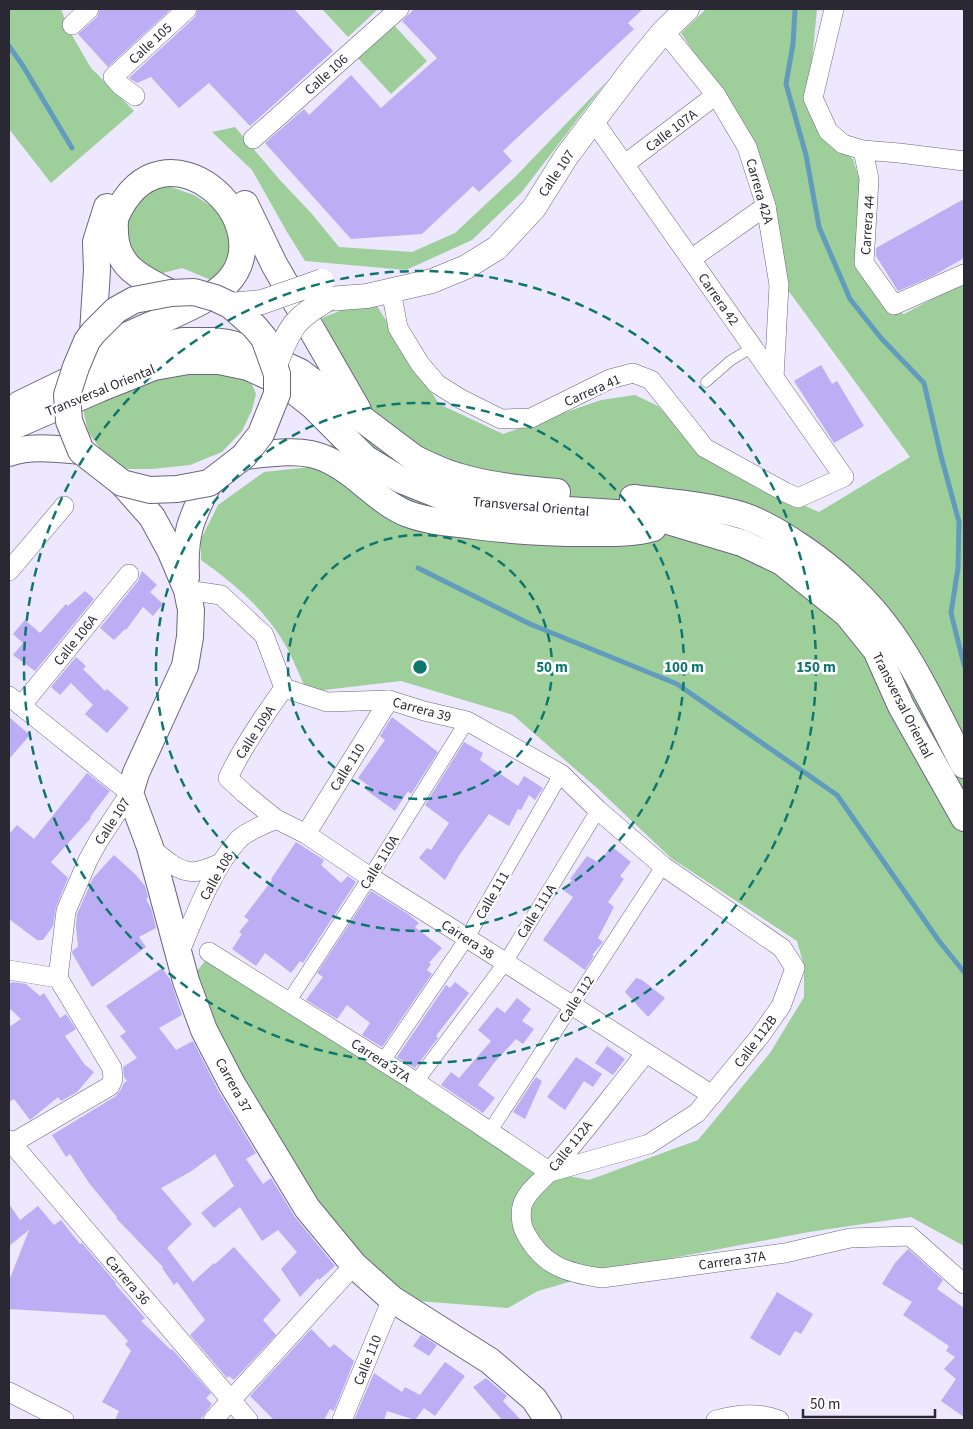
<svg xmlns="http://www.w3.org/2000/svg" width="973" height="1429" viewBox="0 0 973 1429" font-family="'Source Sans 3',sans-serif">
<style>
.green{fill:#9ecf9a}
.lines{fill:none;stroke-linecap:round;stroke-linejoin:round}
.stream{stroke:#619cbd;stroke-width:5}
.building{fill:#bcadf5}
.service-casing{stroke:#6b667e;stroke-width:11}
.pedestrian-casing{stroke:#6b667e;stroke-width:15}
.minor-casing{stroke:#6b667e;stroke-width:20}
.tertiary-casing{stroke:#6b667e;stroke-width:25}
.secondary-casing{stroke:#6b667e;stroke-width:28}
.service{stroke:#fff;stroke-width:10}
.pedestrian{stroke:#fff;stroke-width:14}
.minor{stroke:#fff;stroke-width:19}
.tertiary{stroke:#fff;stroke-width:24}
.secondary{stroke:#fff;stroke-width:26}
.tertiary-bridge-casing{stroke:#6b667e;stroke-width:25;stroke-linecap:butt}
.secondary-bridge-casing{stroke:#6b667e;stroke-width:28;stroke-linecap:butt}
.tertiary-bridge{stroke:#fff;stroke-width:24}
.secondary-bridge{stroke:#fff;stroke-width:26}
.ring{fill:none;stroke:#0f766e;stroke-width:2.5;stroke-dasharray:9 6}
.labels{text-anchor:middle;stroke-width:5;stroke-linejoin:round;paint-order:stroke}
.street-label{font-size:14px;fill:#2a2832;stroke:#fff}
.centre{fill:#0f766e;stroke:#fff;stroke-width:2.5}
.ring-label{font-size:15px;text-anchor:middle;font-weight:bold;fill:#0f766e;stroke:#fff;stroke-width:5;stroke-linejoin:round;paint-order:stroke}
</style>
<rect width="100%" height="100%" fill="#ede8fe"/>
<g class="green">
<path d="M9,9H61L69,30L91,68L134,111L51,183L9,129Z"/>
<path d="M322,9H378L348,37Z"/>
<path d="M706,9H817L809,92L822,134L853,159L861,185V213L886,307L904,314L964,282V1246L911,1217L809,1232L610,1270L538,1291L508,1308L392,1299L307,1208L191,979L205,961L223,963L550,1172L589,1180L698,1140L770,1053L804,997V966L797,941L671,858L597,788L513,715L401,681L307,692C301,678 295,664 288,650C268,612 235,584 201,560V539L218,505L264,472L310,467L369,405L334,348L322,318L347,308L377,306L439,404L503,434L601,400L635,395L658,406L700,452L732,474L819,512L910,457L785,286L756,148L681,33Z"/>
<path d="M392,23L427,61L391,94L355,55Z"/>
<path d="M607,81L521,193L472,240L406,270L305,261L287,232L252,170L212,132L235,127L279,179L312,214L339,247L412,252L455,233L517,175Z"/>
<path d="M168,186L194,195L214,208L229,230V258L216,282L182,268L163,273L140,264L129,253L126,220L145,189Z"/>
<path d="M222,370L249,377L256,394L252,410L242,431L222,452L190,465L152,469H126L104,454L88,432L83,409L178,372Z"/>
</g>
<g class="lines">
<g class="stream">
<path d="M795,9L793,44L786,84L806,155L819,227L850,299L881,338L924,383L941,456L959,522L958,568L951,613L964,665"/>
<path d="M9,46L23,66L72,148"/>
<path d="M418,568L530,624L677,684L837,795L939,941L964,972"/>
</g>
</g>
<g class="building">
<path d="M100,9H171L108,67L78,34L97,17Z"/>
<path d="M198,9H294L333,51L250,126L209,83L179,108L151,77L137,83L129,78L195,17Z"/>
<path d="M414,9H643L628,23L634,29L503,151L512,161L479,192L473,186L422,234L351,239L265,143L304,109L309,115L351,75L381,108L437,58L402,21Z"/>
<path d="M964,199V258L933,276L898,291L876,256V248Z"/>
<path d="M821,365L832,384L837,381L864,426L834,443L794,381Z"/>
<path d="M142,571L157,585L150,592L163,604L153,616L143,607L126,630L125,629L114,640L100,628L138,581Z"/>
<path d="M85,591L94,599L35,671L13,655L23,643L13,634L25,620L40,633L66,604L68,606Z"/>
<path d="M76,657L86,666L83,669L105,691L107,689L129,708L107,733L85,714L93,705L71,683L60,695L51,687Z"/>
<path d="M9,717L30,735L9,759Z"/>
<path d="M392,717L438,752L411,794L408,791L395,811L366,790L369,786L358,778L385,740L380,736Z"/>
<path d="M464,742L483,753L480,760L518,786L524,776L543,788L535,800L529,795L521,810L518,809L509,826L489,814L460,854L445,880L419,858L427,848L431,850L449,823L425,805Z"/>
<path d="M87,773L110,791L90,817L91,818L51,862L68,878L56,907L53,926L43,940H37L9,919V834L17,825L34,839Z"/>
<path d="M296,842L324,860L321,865L341,883L348,876L356,882L303,963L300,961L291,973L265,953L256,966L232,949L242,934L239,932L249,920L244,917L272,880L271,879Z"/>
<path d="M611,846L631,862L620,876L624,879L608,902L614,907L598,938L603,942L592,955L594,956L585,970L543,940L573,897L564,891L572,880L570,879L587,856L599,863Z"/>
<path d="M114,855L136,875L145,886L148,898L146,899L151,908L156,928L139,937L146,947L92,987L72,953L73,950L78,947L76,926L77,914L93,878Z"/>
<path d="M371,891L408,914L419,923L415,927L442,948L429,963L431,964L427,970L432,974L382,1047L362,1035L370,1023L347,1005L337,1019L306,1000L323,977L317,973Z"/>
<path d="M162,968L170,979L182,1015L159,1028L176,1050L193,1041L219,1092L256,1153L246,1159L263,1184L271,1178L295,1217L335,1266L319,1280L318,1278L300,1297L281,1269L297,1252L278,1230L262,1241L240,1207L214,1228L201,1213L234,1186L215,1154L190,1172L161,1188L192,1224L167,1248L193,1282L214,1263L215,1264L234,1247L281,1300L263,1320L276,1335L234,1380L229,1376L227,1378L190,1335L205,1320L177,1282L174,1285L162,1268L163,1267L116,1218L117,1217L89,1183L70,1154L66,1157L52,1135L116,1096L120,1091L124,1083L127,1081L124,1077L123,1067L137,1058L120,1036L126,1032L106,1006Z"/>
<path d="M636,978L642,980L665,998L648,1017L625,992Z"/>
<path d="M13,982L26,984L40,996L44,993L60,1018L66,1014L76,1029L65,1036L85,1065L94,1072L77,1092L61,1101L58,1097L30,1120L14,1099L9,1102V1027L21,1019L9,1008V984Z"/>
<path d="M455,982L469,993L436,1036L438,1038L415,1068L397,1057L446,985L450,988Z"/>
<path d="M517,998L531,1009L522,1021L534,1029L523,1044L516,1039L494,1063L478,1085L495,1098L483,1113L441,1085L451,1072L459,1078L491,1041L478,1030L497,1007L505,1013Z"/>
<path d="M607,1046L625,1059L613,1075L595,1063Z"/>
<path d="M576,1057L602,1074L593,1087L584,1081L565,1110L547,1097Z"/>
<path d="M536,1077L542,1081L525,1119L513,1112Z"/>
<path d="M9,1204L20,1220L38,1206L54,1225L61,1220L80,1244L82,1243L116,1283L115,1284L145,1318L141,1321L171,1350L172,1349L211,1393L206,1398L212,1404L200,1420H115L119,1411L102,1402L131,1351L125,1344L128,1341L105,1315L9,1309V1281L29,1230L9,1246Z"/>
<path d="M908,1249L943,1280L937,1289L964,1308V1417L941,1401L956,1379L944,1369L955,1357L946,1351L949,1346L903,1315L912,1302L882,1284L895,1263Z"/>
<path d="M777,1292L813,1314L801,1334L795,1331L780,1356L750,1338Z"/>
<path d="M311,1329L330,1348L334,1344L354,1361L334,1411L330,1409L324,1420H274L250,1396Z"/>
<path d="M421,1335L437,1345L429,1356L413,1346Z"/>
<path d="M445,1362L465,1376L435,1416L424,1408L415,1420L387,1411L384,1420H354L374,1373L402,1392L405,1387L420,1395Z"/>
<path d="M486,1378L507,1396L503,1401L521,1420H502L473,1387Z"/>
</g>
<g class="lines">
<g class="service-casing">
<path id="service" d="M706,382L730,361L753,347"/>
</g>
<g class="pedestrian-casing">
<g id="pedestrian">
<path d="M289,1001L370,877L467,721"/>
<path d="M383,1061L467,938L561,774"/>
<path d="M416,1082L505,963L598,810"/>
<path d="M490,1131L663,866"/>
</g>
</g>
<g class="minor-casing">
<g id="minor">
<path d="M834,9L813,98L828,131L843,144L863,150L899,153L964,161"/>
<path d="M72,25L89,9"/>
<path d="M664,31L716,95L747,147L766,206L779,285L774,378"/>
<path d="M135,96L120,85L113,77L187,9"/>
<path d="M253,139L399,9"/>
<path d="M863,150L869,179L864,263L894,305L964,274"/>
<path d="M625,164L716,95"/>
<path d="M691,259L766,206"/>
<path d="M391,290L398,328L420,364L437,384L461,399L501,419L531,418L610,379L633,373L651,380L705,448L785,492L798,498L844,477L593,120"/>
<path d="M9,571L64,506"/>
<path d="M187,590L221,595L264,635L284,688"/>
<path d="M284,688L327,702L389,700L424,711L467,721L561,774L598,810L663,866L782,948L795,968L781,1006L760,1036L697,1113L649,1144L550,1172"/>
<path d="M284,688C263,717 243,746 228,778L244,793L276,819L306,834L370,877L467,938L712,1095"/>
<path d="M9,696L130,793L99,840L88,860L66,911L58,978"/>
<path d="M21,706L129,574"/>
<path d="M306,834L389,700"/>
<path d="M150,847C161,856 173,868 187,871C197,874 212,867 221,863"/>
<path d="M209,952L416,1082L550,1172"/>
<path d="M179,954C194,918 213,867 239,839C247,831 266,824 276,819"/>
<path d="M9,970L58,978"/>
<path d="M646,1053C614,1092 584,1134 550,1171C541,1182 529,1189 523,1203C520,1211 521,1225 525,1232C542,1266 567,1273 602,1278L785,1253L850,1238L910,1236L964,1284"/>
<path d="M9,1140L248,1420"/>
<path d="M9,1145L110,1086L113,1079L112,1068L58,978"/>
<path d="M9,1392L64,1420"/>
<path d="M213,1420L354,1265"/>
<path d="M342,1420L392,1299"/>
<path d="M716,1420C737,1414 759,1412 779,1420"/>
</g>
</g>
<g class="tertiary-casing">
<path id="tertiary" d="M328,299L367,296L432,281L466,267L497,248L534,208L566,157L631,71L664,31L687,9"/>
</g>
<g class="secondary-casing">
<g id="secondary">
<path d="M245,204L274,264L358,410"/>
<path d="M93,333L97,270L96,242L107,207"/>
<path d="M85,355C110,344 133,332 158,322C179,312 210,300 227,283C285,222 163,112 116,216C114,222 115,227 115,234C117,269 144,279 171,293"/>
<path d="M20,404L84,373L122,358L160,346L183,341H212L228,343L251,349L300,372L414,458C428,465 442,472 457,476C489,486 524,489 557,492"/>
<path d="M9,428L99,389L154,367L188,361H219L248,367L285,384L313,406L365,458L401,480L441,496L471,502L503,506L648,515L742,543L782,562L847,614L876,650L901,706L964,818"/>
<path d="M9,453C32,445 57,449 81,451"/>
<path d="M244,456C298,451 317,445 361,482C376,494 390,507 408,514C429,522 453,523 475,526C513,531 550,533 589,533C609,533 633,534 653,528"/>
<path d="M122,483L152,517L170,550L187,590L191,610L190,637L185,666L136,773L130,793L150,847L186,981L204,1030L232,1084L307,1208L354,1265L392,1299L490,1361L534,1399L548,1420"/>
<path d="M633,498C669,502 707,505 741,515C763,522 783,535 801,547C834,569 868,600 891,633C920,674 941,721 964,765"/>
<path d="M186,577C184,535 190,520 209,483"/>
</g>
</g>
<use href="#service" class="service"/>
<use href="#pedestrian" class="pedestrian"/>
<use href="#minor" class="minor"/>
<use href="#tertiary" class="tertiary"/>
<use href="#secondary" class="secondary"/>
<g class="tertiary-bridge-casing">
<g id="tertiary-bridge">
<path d="M230,305L262,302L322,281"/>
<path d="M275,365C290,328 292,320 328,299"/>
</g>
</g>
<g class="secondary-bridge-casing">
<path id="secondary-bridge" d="M194,292L215,298L230,305L254,326L264,338L277,374V394L261,434L244,456L209,483L177,489L150,490L122,483L81,451L69,421L67,395L76,367L87,341L93,333L116,310L134,300L171,293Z"/>
</g>
<use href="#tertiary-bridge" class="tertiary-bridge"/>
<use href="#secondary-bridge" class="secondary-bridge"/>
</g>
<g class="ring">
<circle cx="420" cy="667" r="132"/>
<circle cx="420" cy="667" r="264"/>
<circle cx="420" cy="667" r="396"/>
</g>
<g class="labels">
<g class="street-label">
<text transform="translate(150 43) rotate(-43)" y="5">Calle 105</text>
<text transform="translate(326 74) rotate(-42)" y="5">Calle 106</text>
<text transform="translate(671 130) rotate(-37)" y="5">Calle 107A</text>
<text transform="translate(556 173) rotate(-56)" y="5">Calle 107</text>
<text transform="translate(760 191) rotate(74)" y="5">Carrera 42A</text>
<text transform="translate(867 225) rotate(-86)" y="5">Carrera 44</text>
<text transform="translate(719 299) rotate(55)" y="5">Carrera 42</text>
<text transform="translate(100 390) rotate(-22)" y="5">Transversal Oriental</text>
<text transform="translate(592 390) rotate(-24)" y="5">Carrera 41</text>
<text transform="translate(531 506) rotate(5)" y="5">Transversal Oriental</text>
<text transform="translate(75 640) rotate(-51)" y="5">Calle 106A</text>
<text transform="translate(903 705) rotate(63)" y="5">Transversal Oriental</text>
<text transform="translate(422 709) rotate(15)" y="5">Carrera 39</text>
<text transform="translate(255 732) rotate(-57)" y="5">Calle 109A</text>
<text transform="translate(347 767) rotate(-58)" y="5">Calle 110</text>
<text transform="translate(112 821) rotate(-57)" y="5">Calle 107</text>
<text transform="translate(379 862) rotate(-58)" y="5">Calle 110A</text>
<text transform="translate(216 876) rotate(-60)" y="5">Calle 108</text>
<text transform="translate(492 895) rotate(-60)" y="5">Calle 111</text>
<text transform="translate(536 911) rotate(-58)" y="5">Calle 111A</text>
<text transform="translate(468 939) rotate(33)" y="5">Carrera 38</text>
<text transform="translate(576 999) rotate(-57)" y="5">Calle 112</text>
<text transform="translate(755 1041) rotate(-53)" y="5">Calle 112B</text>
<text transform="translate(381 1060) rotate(33)" y="5">Carrera 37A</text>
<text transform="translate(234 1085) rotate(61)" y="5">Carrera 37</text>
<text transform="translate(570 1146) rotate(-51)" y="5">Calle 112A</text>
<text transform="translate(732 1260) rotate(-8)" y="5">Carrera 37A</text>
<text transform="translate(128 1280) rotate(49)" y="5">Carrera 36</text>
<text transform="translate(367 1360) rotate(-68)" y="5">Calle 110</text>
</g>
</g>
<circle cx="420" cy="667" r="8" class="centre"/>
<g class="ring-label">
<text x="552" y="672">50 m</text>
<text x="684" y="672">100 m</text>
<text x="816" y="672">150 m</text>
</g>
<rect width="973" height="1429" fill="none" stroke="#2a2832" stroke-width="20"/>
<path d="M803 1409v8h132v-8" fill="none" stroke="#2a2832" stroke-width="2.5"/>
<text x="810" y="1409" font-size="15" fill="#2a2832" stroke="#ffffff" stroke-width="4" paint-order="stroke">50 m</text>
</svg>
